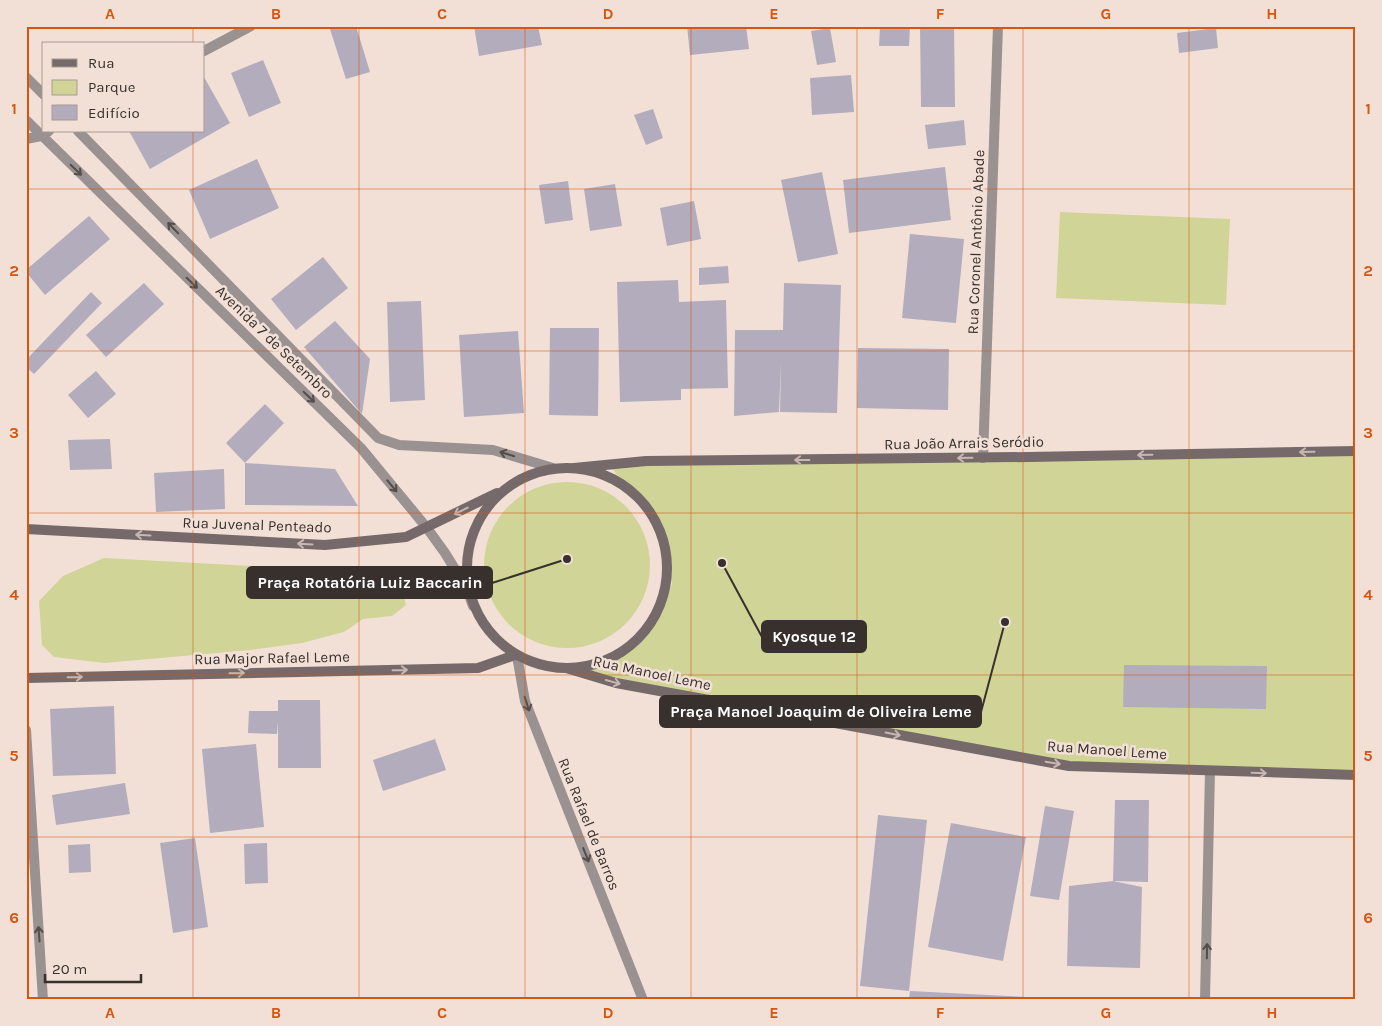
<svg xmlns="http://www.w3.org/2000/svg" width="1382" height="1026" viewBox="0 0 1382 1026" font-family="Karla,sans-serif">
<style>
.green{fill:#d0d597}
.building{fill:#b3acbc}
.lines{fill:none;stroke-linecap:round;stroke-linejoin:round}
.minor{stroke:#9a9191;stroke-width:10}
.tertiary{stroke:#9a9191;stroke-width:10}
.secondary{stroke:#76696a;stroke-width:10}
.oneway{stroke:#554d4a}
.oneway2{stroke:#c7b6b1}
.grid{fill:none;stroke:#d6550f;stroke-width:1;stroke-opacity:0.55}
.labels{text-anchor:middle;stroke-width:5;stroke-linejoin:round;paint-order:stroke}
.street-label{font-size:15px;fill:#37302c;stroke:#f2e0d7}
.leader{fill:none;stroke:#37302c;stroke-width:2}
.callout-dot{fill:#37302c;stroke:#f2e0d7;stroke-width:2}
.callout{fill:#37302c;stroke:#37302c;stroke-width:2}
.callout-label{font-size:16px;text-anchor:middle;font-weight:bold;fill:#fff}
.neatline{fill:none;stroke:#d6550f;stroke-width:2}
.grid-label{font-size:16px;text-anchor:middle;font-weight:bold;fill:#d6550f}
</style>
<rect width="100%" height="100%" fill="#f2e0d7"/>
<g class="green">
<path d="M1060,212L1230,219L1226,305L1056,298Z"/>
<path d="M1356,450V773L1069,766L621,682L569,668L596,665L629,649L647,633L662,611L672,584L665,552L664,529L608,464Z"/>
<circle cx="567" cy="565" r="83"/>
<path d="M104,558L252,566L270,574L348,586L387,580L401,586L406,605L392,616L363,619L344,632L302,643L251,650L104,663L54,657L42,645L39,601L63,576Z"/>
</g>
<g class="building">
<path d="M329,26H356L370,72L346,79Z"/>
<path d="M474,26H538L542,45L479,56Z"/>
<path d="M687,26H746L749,49L690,55Z"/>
<path d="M880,26H910L909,46H879Z"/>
<path d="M920,26H954L955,107H921Z"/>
<path d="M830,28L836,62L817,65L811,31Z"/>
<path d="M1216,28L1218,48L1179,53L1177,33Z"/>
<path d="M263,60L281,103L249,117L231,73Z"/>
<path d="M851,75L854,112L812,115L810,78Z"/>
<path d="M204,77L230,123L150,169L129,131H204Z"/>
<path d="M653,109L663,138L646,145L634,115Z"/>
<path d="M964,120L966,145L928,149L925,125Z"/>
<path d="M257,159L279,208L210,239L189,190Z"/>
<path d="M945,167L951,220L849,233L843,180Z"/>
<path d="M822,172L838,254L798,262L781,180Z"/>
<path d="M568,181L573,220L545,224L539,185Z"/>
<path d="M615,184L622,226L590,231L584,189Z"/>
<path d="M694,201L701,239L667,246L660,208Z"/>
<path d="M89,216L110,239L45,295L26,272V270Z"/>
<path d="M910,234L964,239L956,323L902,318Z"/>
<path d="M323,257L348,288L296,330L271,299Z"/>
<path d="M728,266L729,283L699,285V268Z"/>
<path d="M678,280L679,302L726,300L728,388L681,389V400L620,402L617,282Z"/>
<path d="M144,283L164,304L106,357L86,335Z"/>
<path d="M784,283L841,285L837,413L780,412L781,361L779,412L734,416L735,330H783Z"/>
<path d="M91,292L102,303L34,374L26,367V360Z"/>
<path d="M421,301L425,400L390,402L387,302Z"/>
<path d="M335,321L370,359L362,414L304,347Z"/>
<path d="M550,328H599L598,416L549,415Z"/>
<path d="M518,331L524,413L464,417L459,335Z"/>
<path d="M858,348L949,349L948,410L857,408Z"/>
<path d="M96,371L116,394L88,418L68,395Z"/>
<path d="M265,404L284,423L245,463L335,469L358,506L245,505V463L226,443Z"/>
<path d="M110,439L112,469L70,470L68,440Z"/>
<path d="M224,469L225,509L156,512L154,473Z"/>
<path d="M1124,665L1267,666L1266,709L1123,707Z"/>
<path d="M278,700H320L321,768H278V722L277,734L248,733L249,711H278Z"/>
<path d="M114,706L116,774L53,776L50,709Z"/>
<path d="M435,739L446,770L383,791L373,760Z"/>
<path d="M256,744L264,827L210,833L202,749Z"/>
<path d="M125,783L130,814L56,825L52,795Z"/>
<path d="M1115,800H1149L1148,882L1113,881Z"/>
<path d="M1045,806L1074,811L1059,900L1030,896Z"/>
<path d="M878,815L927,820L909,991L860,986Z"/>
<path d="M951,823L1026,837L1003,961L928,947Z"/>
<path d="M195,838L208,927L173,933L160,843Z"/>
<path d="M267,843L268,883L245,884L244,844Z"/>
<path d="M90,844L91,872L69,873L68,845Z"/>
<path d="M1113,881L1142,887L1140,968L1067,966L1069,886Z"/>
<path d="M910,991L1045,998V1000H909Z"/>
</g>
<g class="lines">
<g class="minor">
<path d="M204,51L251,26"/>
<path d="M26,139L41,136L49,131"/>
<path d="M983,458L998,26"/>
<path d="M26,730L43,1000"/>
</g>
<g class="tertiary">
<path d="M26,77L44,95"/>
<path d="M26,120L361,448L427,528L445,553L466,587L473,606"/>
<path d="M78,131L378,438L399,445L493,450L553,468"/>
<path d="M517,656L525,701L643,1000"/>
<path d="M1205,1000L1210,771"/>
</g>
<g class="secondary">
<path d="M574,468L646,461L1029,457L1356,451"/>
<circle cx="567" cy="568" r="100"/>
<path d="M26,529L325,545L406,537L497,493"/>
<path d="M566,668L616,683L1069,766L1356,775"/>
<path d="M26,678L478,668L515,655"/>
</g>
</g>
<defs><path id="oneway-shaft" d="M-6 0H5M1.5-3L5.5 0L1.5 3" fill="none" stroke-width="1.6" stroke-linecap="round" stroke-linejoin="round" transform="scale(1.25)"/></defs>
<g class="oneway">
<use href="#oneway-shaft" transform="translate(76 170) rotate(44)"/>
<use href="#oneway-shaft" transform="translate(173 228) rotate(-134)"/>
<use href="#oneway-shaft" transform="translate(192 283) rotate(44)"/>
<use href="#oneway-shaft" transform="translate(309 397) rotate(44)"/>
<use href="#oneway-shaft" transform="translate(507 454) rotate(-163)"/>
<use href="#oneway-shaft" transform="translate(392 486) rotate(50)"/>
<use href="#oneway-shaft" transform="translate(527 704) rotate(72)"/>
<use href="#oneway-shaft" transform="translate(586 855) rotate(68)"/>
<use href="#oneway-shaft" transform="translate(39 934) rotate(-94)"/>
<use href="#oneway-shaft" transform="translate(1207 951) rotate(-89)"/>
</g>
<g class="oneway2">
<use href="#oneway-shaft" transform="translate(1307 452) rotate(179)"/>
<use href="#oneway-shaft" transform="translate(1145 455) rotate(179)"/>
<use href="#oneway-shaft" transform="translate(965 458) rotate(179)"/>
<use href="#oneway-shaft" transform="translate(802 460) rotate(180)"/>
<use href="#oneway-shaft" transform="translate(461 511) rotate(153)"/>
<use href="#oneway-shaft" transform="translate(143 535) rotate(-177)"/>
<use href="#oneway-shaft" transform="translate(305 544) rotate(-177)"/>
<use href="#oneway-shaft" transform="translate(400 670) rotate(-1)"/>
<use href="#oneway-shaft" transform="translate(237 673) rotate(-1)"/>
<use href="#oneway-shaft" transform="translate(75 677) rotate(-1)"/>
<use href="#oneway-shaft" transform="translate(613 682) rotate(15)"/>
<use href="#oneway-shaft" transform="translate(893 734) rotate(11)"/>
<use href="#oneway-shaft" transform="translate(1053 763) rotate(9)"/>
<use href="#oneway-shaft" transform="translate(1259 773) rotate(2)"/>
</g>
<path class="grid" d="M193,26V44M359,26V1000M525,26V1000M691,26V1000M857,26V1000M1023,26V1000M1189,26V1000M193,131V1000M26,189H1356M26,351H1356M26,513H1356M26,675H1356M26,837H1356"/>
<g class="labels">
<g class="street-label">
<text transform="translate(976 242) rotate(-88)" y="5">Rua Coronel Antônio Abade</text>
<text transform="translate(274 342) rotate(44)" y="5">Avenida 7 de Setembro</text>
<text transform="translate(964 443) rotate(-1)" y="5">Rua João Arrais Seródio</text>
<text transform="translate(257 525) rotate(2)" y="5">Rua Juvenal Penteado</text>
<text transform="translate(272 658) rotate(-1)" y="5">Rua Major Rafael Leme</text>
<text transform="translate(652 673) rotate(12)" y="5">Rua Manoel Leme</text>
<text transform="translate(1107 750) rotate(4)" y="5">Rua Manoel Leme</text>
<text transform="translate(589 824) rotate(68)" y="5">Rua Rafael de Barros</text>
</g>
</g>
<path class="leader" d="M567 559L492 583M722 563L762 637M1005 622L981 712"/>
<g class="callout-dot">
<circle cx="567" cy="559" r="5"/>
<circle cx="722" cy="563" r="5"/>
<circle cx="1005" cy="622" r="5"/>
</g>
<g class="callout">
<rect x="247" y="567" width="245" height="31" rx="5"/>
<rect x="762" y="621" width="104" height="31" rx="5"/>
<rect x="660" y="696" width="321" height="31" rx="5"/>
</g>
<g class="callout-label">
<text x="370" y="588">Praça Rotatória Luiz Baccarin</text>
<text x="814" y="642">Kyosque 12</text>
<text x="821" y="717">Praça Manoel Joaquim de Oliveira Leme</text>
</g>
<rect width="1382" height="1026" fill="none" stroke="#f2e0d7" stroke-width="55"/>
<rect x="42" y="42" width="162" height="90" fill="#f2e0d7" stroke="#a79a93"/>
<rect x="52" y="59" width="25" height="8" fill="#76696a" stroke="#a79a93"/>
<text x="88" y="68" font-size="15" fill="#37302c">Rua</text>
<rect x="52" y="80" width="25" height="15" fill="#d0d597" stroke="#a79a93"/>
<text x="88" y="92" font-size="15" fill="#37302c">Parque</text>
<rect x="52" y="105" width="25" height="15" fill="#b3acbc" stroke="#a79a93"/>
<text x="88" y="118" font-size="15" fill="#37302c">Edifício</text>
<path d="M45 974v8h96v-8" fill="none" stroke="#37302c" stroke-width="2.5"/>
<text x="52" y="974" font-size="15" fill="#37302c" stroke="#f2e0d7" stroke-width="4" paint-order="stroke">20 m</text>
<rect x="28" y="28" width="1326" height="970" class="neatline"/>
<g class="grid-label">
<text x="110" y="19">A</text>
<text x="276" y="19">B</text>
<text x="442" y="19">C</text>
<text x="608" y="19">D</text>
<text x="774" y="19">E</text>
<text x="940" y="19">F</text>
<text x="1106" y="19">G</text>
<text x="1272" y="19">H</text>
<text x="14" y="114">1</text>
<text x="1368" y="114">1</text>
<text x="14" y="276">2</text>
<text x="1368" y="276">2</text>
<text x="14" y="438">3</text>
<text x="1368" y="438">3</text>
<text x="14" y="600">4</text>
<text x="1368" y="600">4</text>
<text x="14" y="761">5</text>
<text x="1368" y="761">5</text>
<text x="14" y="923">6</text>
<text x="1368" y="923">6</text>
<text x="110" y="1018">A</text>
<text x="276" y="1018">B</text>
<text x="442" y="1018">C</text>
<text x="608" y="1018">D</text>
<text x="774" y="1018">E</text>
<text x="940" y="1018">F</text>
<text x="1106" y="1018">G</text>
<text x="1272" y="1018">H</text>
</g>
</svg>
